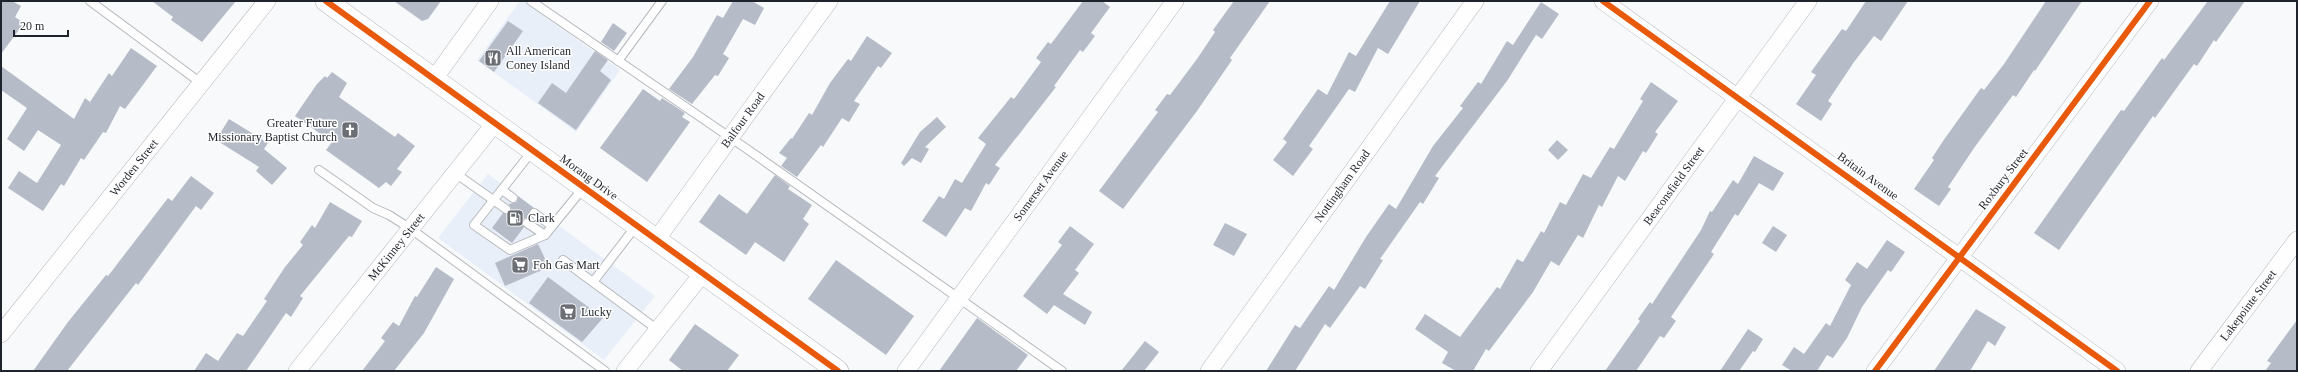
<svg xmlns="http://www.w3.org/2000/svg" width="2298" height="372" viewBox="0 0 2298 372" font-family="Georgia,serif">
<style>
.built{fill:#e9eff9}
.building{fill:#b6bcc7}
.lines{fill:none;stroke-linecap:round;stroke-linejoin:round}
.service-casing{stroke:#b5b8bc;stroke-width:10}
.minor-casing{stroke:#b5b8bc;stroke-width:18}
.tertiary-casing{stroke:#b5b8bc;stroke-width:22}
.service{stroke:#fefefe;stroke-width:8}
.minor{stroke:#fefefe;stroke-width:17}
.tertiary{stroke:#fefefe;stroke-width:21}
.cycleway-casing{stroke:#fff;stroke-width:8}
.cycleway{stroke:#e8590c;stroke-width:6}
.labels{text-anchor:middle;stroke-width:3;stroke-linejoin:round;paint-order:stroke}
.poi-label{font-size:12px;fill:#1f232b;stroke:#fff;text-anchor:start}
.street-label{font-size:12px;fill:#1f232b;stroke:#fff}
</style>
<rect width="100%" height="100%" fill="#f7f9fb"/>
<g class="built">
<path d="M520,1H523L620,70L576,132L477,60Z"/>
<path d="M488,174L655,296L604,360L438,238Z"/>
</g>
<g class="building">
<path d="M1,1H12L21,6L15,17L24,23L1,54Z"/>
<path d="M152,1H236L202,42L171,20L173,17Z"/>
<path d="M394,1H441L428,19L422,21Z"/>
<path d="M733,1H752L764,8L755,25L743,19L723,54L729,58L718,76L715,75L692,104L669,89L693,57L717,15L723,18Z"/>
<path d="M1083,1H1102L1110,7L1091,33L1095,36L1083,52L1080,50L1054,86L1056,87L995,165L1000,168L989,185L986,183L971,211L965,208L946,237L922,221L939,196L944,199L955,179L962,183L986,144L978,138L1011,97L1014,99L1041,62L1036,58L1048,42L1051,44Z"/>
<path d="M1234,1H1270L1230,58L1232,60L1197,111L1123,209L1099,191L1158,112L1155,110L1167,94L1170,95L1197,59L1215,32L1213,30Z"/>
<path d="M1390,1H1420L1388,54L1378,48L1355,92L1349,89L1309,146L1313,149L1293,176L1273,160L1287,142L1283,139L1318,89L1327,95L1349,52L1356,56Z"/>
<path d="M1866,1H1908L1881,41L1874,36L1854,62L1828,101L1832,104L1821,121L1796,104L1816,75L1811,72L1842,29L1846,31Z"/>
<path d="M2046,1H2082L2035,71L2034,70L2016,97L2013,95L1974,148L1948,187L1951,189L1939,206L1914,189L1934,160L1932,158L1943,141L1981,88L1984,90L2004,64Z"/>
<path d="M2208,1H2245L2216,42L2214,40L2197,66L2194,64L2155,118L2153,116L2059,250L2034,233L2121,110L2124,111L2162,58L2164,60Z"/>
<path d="M1541,2L1559,14L1542,39L1536,35L1507,81L1435,176L1439,178L1423,204L1420,202L1380,259L1383,260L1365,289L1360,286L1330,328L1325,324L1295,371H1266L1295,325L1300,328L1329,286L1334,290L1366,237L1389,204L1396,209L1433,146L1463,108L1460,106L1478,82L1481,84L1507,41L1513,45Z"/>
<path d="M508,21L523,31L494,72L479,61Z"/>
<path d="M613,23L627,33L614,51L601,42Z"/>
<path d="M867,36L892,53L881,68L878,66L854,101L860,104L849,122L842,118L823,147L821,145L797,177L781,166L787,158L779,153L791,138L792,139L809,113L812,115L830,83L848,59L851,61Z"/>
<path d="M131,48L157,66L125,109L120,106L106,133L103,132L84,160L81,158L64,186L61,184L43,211L8,188L19,171L37,183L61,145L38,130L24,151L7,139L27,108L1,90V66L74,119L85,98L90,102L109,73L112,76Z"/>
<path d="M595,51L608,60L600,71L611,80L576,130L538,103L552,83L566,93Z"/>
<path d="M332,72L347,83L339,97L395,137L398,133L415,146L397,169L402,172L391,186L386,182L379,188L344,163L326,150L332,142L295,116L317,84L325,76L327,78Z"/>
<path d="M1651,82L1678,101L1655,132L1658,134L1646,153L1643,151L1625,181L1618,176L1602,207L1599,205L1583,238L1578,235L1559,266L1551,261L1533,292L1489,351L1486,349L1473,371H1456L1442,363L1448,352L1415,329L1425,314L1460,337L1497,287L1500,289L1517,259L1523,262L1541,231L1544,233L1560,202L1566,205L1583,174L1591,178L1610,147L1614,149L1643,101L1640,99Z"/>
<path d="M643,89L660,101L662,98L685,113L682,117L690,122L647,182L600,148Z"/>
<path d="M937,117L946,127L925,147L929,149L921,163L912,158L904,166L901,163L920,132Z"/>
<path d="M229,119L268,143L264,149L287,168L272,185L256,171L259,167L216,140Z"/>
<path d="M1557,140L1568,150L1558,160L1548,150Z"/>
<path d="M1754,156L1784,173L1773,191L1759,183L1738,216L1735,214L1711,252L1714,254L1671,317L1676,321L1664,338L1660,336L1636,371H1605L1640,321L1638,319L1650,302L1652,304L1701,230L1710,211L1712,212L1733,180L1738,184Z"/>
<path d="M775,175L790,186L788,189L812,205L803,219L809,224L784,262L755,242L746,255L699,222L719,194L747,214Z"/>
<path d="M191,176L214,193L201,210L196,206L138,285L136,283L67,371H33L68,322L106,275L108,276L168,198L172,201Z"/>
<path d="M518,196L534,208L529,212L530,219L525,218L522,220L524,227L512,243L492,228L503,213L510,212L511,209L509,204L517,202Z"/>
<path d="M330,202L362,221L352,237L349,236L300,296L303,298L291,317L286,313L246,371H194L206,353L218,361L237,333L243,336L267,301L264,299L285,267L303,245L300,242L312,225L315,228Z"/>
<path d="M1225,223L1247,234L1234,256L1213,245Z"/>
<path d="M1070,226L1094,244L1075,270L1079,273L1063,294L1092,312L1085,325L1054,305L1047,314L1023,296L1062,245L1058,242Z"/>
<path d="M1773,226L1787,235L1776,252L1762,243Z"/>
<path d="M1887,240L1905,252L1891,272L1888,270L1862,307L1847,338L1833,358L1827,355L1817,371H1792L1782,365L1794,347L1804,354L1826,323L1830,326L1851,285L1845,280L1857,262L1867,269Z"/>
<path d="M538,244L549,267L505,286L495,263Z"/>
<path d="M836,260L914,316L886,355L808,299Z"/>
<path d="M436,267L454,279L424,333L394,371H362L385,341L381,338L393,322L399,326L415,296L417,297Z"/>
<path d="M548,277L603,318L582,342L529,303Z"/>
<path d="M1976,309L2006,327L1995,346L1988,341L1970,371H1934Z"/>
<path d="M977,318L1028,355L1016,371H939Z"/>
<path d="M2297,320V371H2265L2271,363L2267,361Z"/>
<path d="M695,324L739,355L727,371H683L669,360Z"/>
<path d="M1748,329L1763,339L1755,352L1753,351L1739,371H1720Z"/>
<path d="M1145,341L1159,352L1144,371H1121Z"/>
</g>
<g class="lines">
<g class="service-casing">
<g id="service">
<path d="M90,1L201,83"/>
<path d="M531,1L747,149L1062,371"/>
<path d="M618,61L662,1"/>
<path d="M533,150L474,225L510,250L545,235"/>
<path d="M319,170L373,208L389,215L411,229L605,371"/>
<path d="M455,173L506,209"/>
<path d="M502,190L513,198"/>
<path d="M534,213L552,226"/>
<path d="M527,223L545,235L584,187"/>
<path d="M563,260L658,330"/>
<path d="M593,282L636,226"/>
</g>
</g>
<g class="minor-casing">
<g id="minor">
<path d="M1603,1L2117,371"/>
<path d="M434,79L490,1"/>
<path id="s1" d="M656,240L829,1"/>
<path id="s2" d="M1,334L267,1"/>
<path id="s3" d="M297,371L495,123"/>
<path d="M625,371L703,273"/>
<path id="s4" d="M906,371L1175,1"/>
<path id="s5" d="M1209,371L1475,1"/>
<path id="s6" d="M1539,371L1808,1"/>
<path d="M1875,371L2150,1"/>
<path id="s7" d="M2199,371L2297,240"/>
</g>
</g>
<g class="tertiary-casing">
<path id="tertiary" d="M326,1L838,371"/>
</g>
<use href="#service" class="service"/>
<use href="#minor" class="minor"/>
<use href="#tertiary" class="tertiary"/>
<g class="cycleway-casing">
<g id="cycleway">
<path d="M326,1L838,371"/>
<path d="M1603,1L2117,371"/>
<path d="M1875,371L2150,1"/>
</g>
</g>
<use href="#cycleway" class="cycleway"/>
</g>
<defs>
<g id="restaurant-square" transform="scale(0.9)"><rect x="-9" y="-9" width="18" height="18" rx="4" fill="#6b6e74" stroke="#fff"/><path d="M-5-6h1v4h1v-4h1v4h1v-4h1v5L-1.5 .5V6h-2V.5L-5-1ZM5-6V6H3V1.5H1.5Q1.5-4 5-6Z" fill="#fff"/></g>
<g id="church-square" transform="scale(0.9)"><rect x="-9" y="-9" width="18" height="18" rx="4" fill="#6b6e74" stroke="#fff"/><path d="M-1.2-6h2.4v3.5h3.3v2.4h-3.3V6h-2.4V-.1h-3.3v-2.4h3.3Z" fill="#fff"/></g>
<g id="fuel-square" transform="scale(0.9)"><rect x="-9" y="-9" width="18" height="18" rx="4" fill="#6b6e74" stroke="#fff"/><path d="M-5.5-6h7V0h2V4h1.3V-2.5L3-4.5l.8-.8L6-3V5H2.5V1h-1V6h-7ZM-4.2-4.7v3.2H.2V-4.7Z" fill="#fff"/></g>
<g id="supermarket-square" transform="scale(0.9)"><rect x="-9" y="-9" width="18" height="18" rx="4" fill="#6b6e74" stroke="#fff"/><path d="M-6-5.5h2.5l.6 2H6L4.5 2H-2.5L-4.4-4H-6ZM-1.5 3.2a1.3 1.3 0 1 0 .1 0ZM3 3.2a1.3 1.3 0 1 0 .1 0Z" fill="#fff"/></g>
</defs>
<g fill-rule="evenodd">
<use href="#restaurant-square" x="493" y="58"/>
<use href="#church-square" x="350" y="130"/>
<use href="#fuel-square" x="515" y="218"/>
<use href="#supermarket-square" x="520" y="265"/>
<use href="#supermarket-square" x="568" y="312"/>
</g>
<g class="labels">
<g class="poi-label">
<text x="506" y="55">All American<tspan x="506" dy="14">Coney Island</tspan></text>
<text x="337" y="127" text-anchor="end">Greater Future<tspan x="337" dy="14">Missionary Baptist Church</tspan></text>
<text x="528" y="222">Clark</text>
<text x="533" y="269">Foh Gas Mart</text>
<text x="581" y="316">Lucky</text>
</g>
<g class="street-label">
<text dy="4" stroke="none"><textPath href="#s1" startOffset="148">Balfour Road</textPath></text>
<text dy="4" stroke="none"><textPath href="#s2" startOffset="213">Worden Street</textPath></text>
<text transform="translate(1868 176) rotate(36)" y="4">Britain Avenue</text>
<text transform="translate(589 177) rotate(36)" y="4">Morang Drive</text>
<text transform="translate(2003 179) rotate(-53)" y="4">Roxbury Street</text>
<text dy="4" stroke="none"><textPath href="#s4" startOffset="229">Somerset Avenue</textPath></text>
<text dy="4" stroke="none"><textPath href="#s5" startOffset="228">Nottingham Road</textPath></text>
<text dy="4" stroke="none"><textPath href="#s6" startOffset="229">Beaconsfield Street</textPath></text>
<text dy="4" stroke="none"><textPath href="#s3" startOffset="159">McKinney Street</textPath></text>
<text dy="4" stroke="none"><textPath href="#s7" startOffset="82">Lakepointe Street</textPath></text>
</g>
</g>
<rect width="2298" height="372" fill="none" stroke="#1f232b" stroke-width="4"/>
<path d="M14 30v6h54v-6" fill="none" stroke="#1f232b" stroke-width="2"/>
<text x="20" y="30" font-size="12" fill="#1f232b" stroke="#ffffff" stroke-width="3" paint-order="stroke">20 m</text>
</svg>
